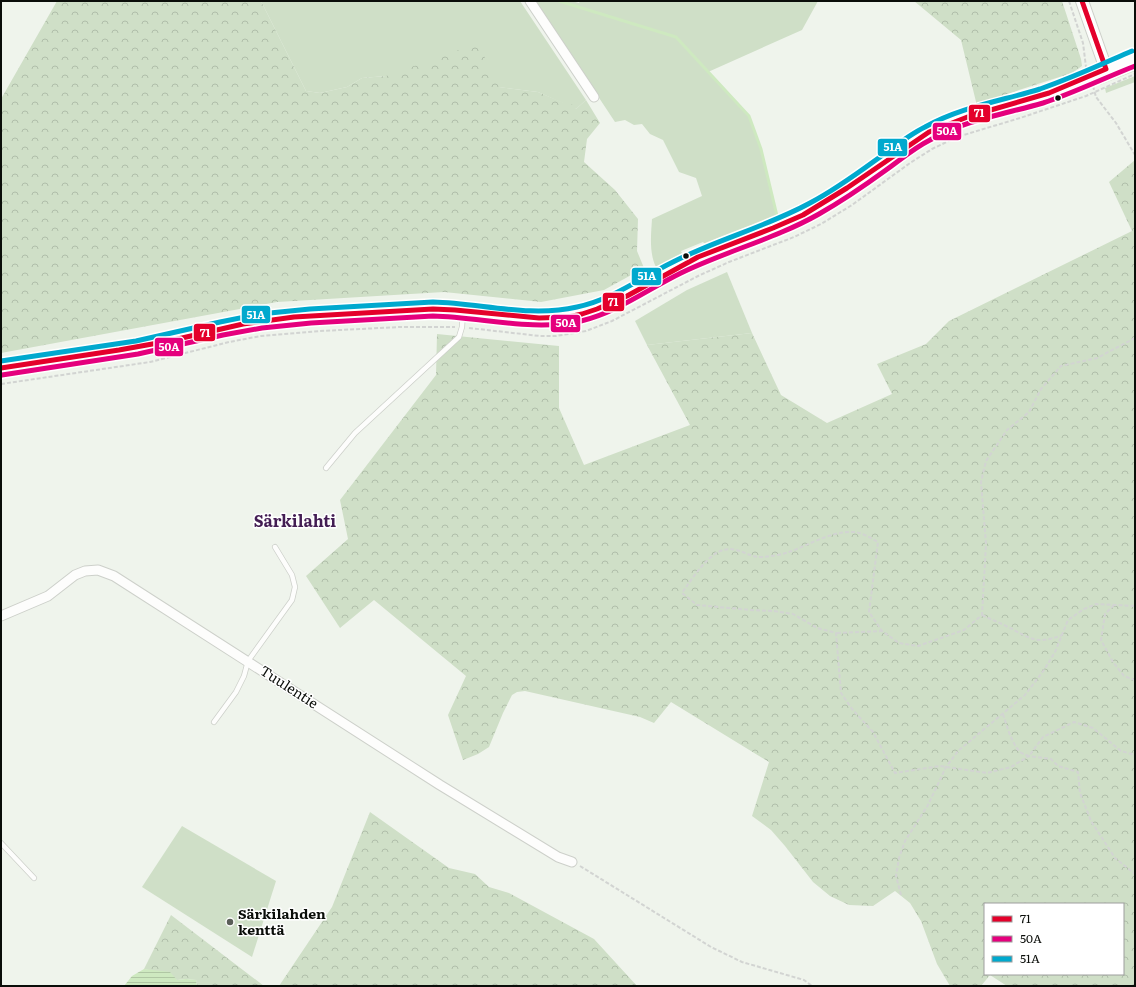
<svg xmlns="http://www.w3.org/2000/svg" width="1136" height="987" viewBox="0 0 1136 987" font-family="Literata,serif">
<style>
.grass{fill:#cfdfc7}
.forest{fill:url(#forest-crowns);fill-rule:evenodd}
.water{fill:url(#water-rules)}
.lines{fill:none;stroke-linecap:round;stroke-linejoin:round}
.stream{stroke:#cee9c0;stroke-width:3}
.service-casing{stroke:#cdd0ca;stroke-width:6}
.minor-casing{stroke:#cdd0ca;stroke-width:11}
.tertiary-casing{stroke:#cdd0ca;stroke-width:14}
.path{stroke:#d2d4d2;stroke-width:2;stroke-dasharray:4 2;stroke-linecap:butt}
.service{stroke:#fdfdfc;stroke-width:4.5}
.minor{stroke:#fdfdfc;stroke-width:9}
.tertiary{stroke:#fdfdfc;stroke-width:12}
.bus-1-casing{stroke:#fff;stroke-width:8}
.bus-2-casing{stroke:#fff;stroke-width:8}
.bus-3-casing{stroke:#fff;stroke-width:8}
.bus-1{stroke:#e4002b;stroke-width:5}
.bus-2{stroke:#e5007d;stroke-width:5}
.bus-3{stroke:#00a9ce;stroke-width:5}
.bus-dot{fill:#0a0d09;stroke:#fff;stroke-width:1.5}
.poi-dot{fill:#5a5e58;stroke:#fff;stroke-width:1.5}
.labels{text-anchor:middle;stroke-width:3;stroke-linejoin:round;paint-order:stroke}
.street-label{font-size:14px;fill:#0a0d09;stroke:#fff}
.poi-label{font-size:14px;font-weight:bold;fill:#0a0d09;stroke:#fff;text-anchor:start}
.quarter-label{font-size:16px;font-weight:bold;fill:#431d53;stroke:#fff}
.line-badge{stroke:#fff;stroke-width:1.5}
.badge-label{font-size:11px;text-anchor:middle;font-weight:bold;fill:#fff}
</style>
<defs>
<pattern id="forest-crowns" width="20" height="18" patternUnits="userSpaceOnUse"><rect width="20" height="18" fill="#cfdfc7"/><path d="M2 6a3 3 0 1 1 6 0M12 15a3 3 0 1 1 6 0" fill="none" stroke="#b0beaa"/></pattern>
<pattern id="water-rules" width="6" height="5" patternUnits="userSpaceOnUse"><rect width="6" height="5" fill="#cee9c0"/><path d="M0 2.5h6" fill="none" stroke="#b0c7a4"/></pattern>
</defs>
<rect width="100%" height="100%" fill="#eff4ec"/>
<g class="grass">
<path d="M261,1H520L586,100L576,109L538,92L498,87L386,76L362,78L347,87L320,93L306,91Z"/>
<path d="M535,1H572L579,3L580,1H818L802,30L708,72L749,116L761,149L778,220L736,236L705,244L703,242L681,251L682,253L661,269L656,267C649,253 651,235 652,219L702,196L696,178L679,172L663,140L650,134L642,124L634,125L625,120L615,122Z"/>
<path d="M1135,66V71L1100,85L1099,83Z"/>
<path d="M1135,76V82L1106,93L1105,88Z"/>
<path d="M727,272L752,333L647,345L635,321L687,290Z"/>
<path d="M182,826L276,881L252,957L142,887Z"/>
</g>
<g class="forest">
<path d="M57,1H261L306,91L320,93L347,87L362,78L386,76L478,43L499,87L538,92L564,103L569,101L576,109L586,100L600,123L587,139L584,162L615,190L638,219L637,251L644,268L604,290L541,302L444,292L277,302L1,353V99Z"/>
<path d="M914,1H1062L1081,59L1082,66L1072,73L1019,90L977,106L961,40Z"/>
<path d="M1135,160V986H1007L990,975L981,986H950L937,964L921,921L910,903L895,891L873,906L849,905L830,896L813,882L785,846L771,830L752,816L769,762L671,702L654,723L640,717L525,691L517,692L512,695L503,713L489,747L478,754L463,760L448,715L466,676L374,600L340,628L306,576L348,539L340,500L436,375L437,334L559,346V408L584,465L690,425L647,345L752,333L781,395L827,423L892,394L877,364L926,344L949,321L1132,231L1109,182ZM985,904H1123V974H985Z"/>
<path d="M370,812L449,868L475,874L489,887L509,893L594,939L637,986H279L332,907Z"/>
<path d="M171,915L264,986H197L196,980L186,979L177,980L154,971L144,969Z"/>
</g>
<path class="water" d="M144,969L170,972L177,980L186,979L196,980L197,986H124L132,976Z"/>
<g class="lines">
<path class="stream" d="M559,1L676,37L749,116L761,149L778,220"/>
<g class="service-casing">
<g id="service">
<path d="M326,468L355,433L459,337L462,327L463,312"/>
<path d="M214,722L236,692L244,676L248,661L292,600L295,587L292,575L275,547"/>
<path d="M1,843L34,878"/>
</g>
</g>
<g class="minor-casing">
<g id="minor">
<path d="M530,1L594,97"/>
<path d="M1,616L48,596L75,575L85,571L98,570L114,576L440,785L558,857L572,862"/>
</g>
</g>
<g class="tertiary-casing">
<g id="tertiary">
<path d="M1082,1L1106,69"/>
<path d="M1,368C53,360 105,354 156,344C185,338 214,329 244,324C288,316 332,315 376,312C406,310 437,308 466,311C504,315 543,323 580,314C616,306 645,283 678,267C723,245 773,233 816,208C844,192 870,173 896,154C906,147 916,140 926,134C961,114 1002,108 1040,96C1073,86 1103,70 1135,58"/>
</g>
</g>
<g class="path">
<path d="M1069,1L1083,43L1086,67"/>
<path d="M1093,86L1096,97L1116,123L1135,155"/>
<path d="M469,328L540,336H556L586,331L612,321L698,276L729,262L794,237L821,224L852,205L910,163L932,149L957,137L1020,118L1086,96L1135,74"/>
<path d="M1135,338L1097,358L1061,366L1041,389L1029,412L1007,430L986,461L981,482L986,544L982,615L964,630L918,646L899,643L882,631L869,612L878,542C870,538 862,532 853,532C831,531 809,545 789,552C781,555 771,556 762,557C747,558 736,543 718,552C703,561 692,579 682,593L697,605L751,610L774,611L793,614L817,628L836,633L841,693L852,709L873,732L895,773L940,766L987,773L1011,767L1029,756L1051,759L1058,766L1078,772L1080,793L1091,821L1115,858L1135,874"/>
<path d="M1,384L150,362L229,342L261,336L320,331L400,327H455"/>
<path d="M1114,605L1105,614L1101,640L1113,662L1124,676L1135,680"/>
<path d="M982,615C990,619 998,622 1006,626C1029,637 1035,646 1062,635"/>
<path d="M837,633L882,631"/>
<path d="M1003,714C1007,726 1011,742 1020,752C1023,754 1026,755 1029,756L1043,737L1074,722L1093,728L1121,751L1135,755"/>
<path d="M580,866L711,947L742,962L804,980L812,986"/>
<path d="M901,895L896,876L899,858L905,841L928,805L946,767L958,751L1025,695L1044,670L1055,652L1068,620L1084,609L1096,604L1135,606"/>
</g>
<use href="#service" class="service"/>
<use href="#minor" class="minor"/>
<use href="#tertiary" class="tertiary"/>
<g class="bus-1-casing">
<path id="bus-1" d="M1,368L119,350L169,341L243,324L294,317L433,309L455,310L539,318L568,317L582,314L597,309L627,296L698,257L773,228L803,215L847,188L929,132L970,116L1049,93L1106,69L1082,1"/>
</g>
<g class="bus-2-casing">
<path id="bus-2" d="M2,375L138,354L223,335L262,328L311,323L433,316C482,317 532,332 581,321C618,312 648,289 681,273C726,251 775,239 819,214C842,201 864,186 886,170C900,160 914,148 930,140C965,120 1005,114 1043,103C1074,93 1104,78 1135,66"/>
</g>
<g class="bus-3-casing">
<path id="bus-3" d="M1,361L136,341L220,322L260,314L310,309L433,302C481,303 529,318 577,307C612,300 642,277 673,262C718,239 766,227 810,203C835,190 858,173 880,157C895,146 909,135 925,127C961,107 1001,101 1040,89C1072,78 1102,64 1132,51"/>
</g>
<use href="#bus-1" class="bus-1"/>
<use href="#bus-2" class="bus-2"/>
<use href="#bus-3" class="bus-3"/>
</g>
<g class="bus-dot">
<circle cx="1058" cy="98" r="3.5"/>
<circle cx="686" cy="256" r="3.5"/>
</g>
<circle class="poi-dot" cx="230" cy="922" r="4"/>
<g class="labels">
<g class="street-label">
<text transform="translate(289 687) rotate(33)" y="5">Tuulentie</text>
</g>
<g class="poi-label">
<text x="238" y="919">Särkilahden<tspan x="238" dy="16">kenttä</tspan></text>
</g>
<g class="quarter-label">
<text x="295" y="527">Särkilahti</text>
</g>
</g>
<g class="line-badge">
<rect x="968" y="104" width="23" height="19" rx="4" fill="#e4002b"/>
<rect x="932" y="122" width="30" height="19" rx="4" fill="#e5007d"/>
<rect x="877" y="138" width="31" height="19" rx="4" fill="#00a9ce"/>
<rect x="631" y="267" width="31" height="19" rx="4" fill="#00a9ce"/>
<rect x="602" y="292" width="23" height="20" rx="4" fill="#e4002b"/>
<rect x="241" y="305" width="30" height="19" rx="4" fill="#00a9ce"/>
<rect x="550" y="314" width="31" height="19" rx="4" fill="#e5007d"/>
<rect x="193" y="323" width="23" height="19" rx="4" fill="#e4002b"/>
<rect x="154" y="337" width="30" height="20" rx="4" fill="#e5007d"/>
</g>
<g class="badge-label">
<text x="979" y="117">71</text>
<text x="947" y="135">50A</text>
<text x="893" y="151">51A</text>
<text x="647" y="280">51A</text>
<text x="613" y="306">71</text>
<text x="256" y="319">51A</text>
<text x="566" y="327">50A</text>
<text x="205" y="337">71</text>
<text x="169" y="351">50A</text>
</g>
<rect width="1136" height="987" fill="none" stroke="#0a0d09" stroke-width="4"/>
<rect x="984" y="903" width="140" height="72" fill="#ffffff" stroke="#9d9e9d"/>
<rect x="992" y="916" width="20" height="6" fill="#e4002b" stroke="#9d9e9d"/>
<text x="1020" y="923" font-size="12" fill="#0a0d09">71</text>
<rect x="992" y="936" width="20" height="6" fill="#e5007d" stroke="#9d9e9d"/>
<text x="1020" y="943" font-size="12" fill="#0a0d09">50A</text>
<rect x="992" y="956" width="20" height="6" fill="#00a9ce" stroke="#9d9e9d"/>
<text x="1020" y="963" font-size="12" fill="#0a0d09">51A</text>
</svg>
